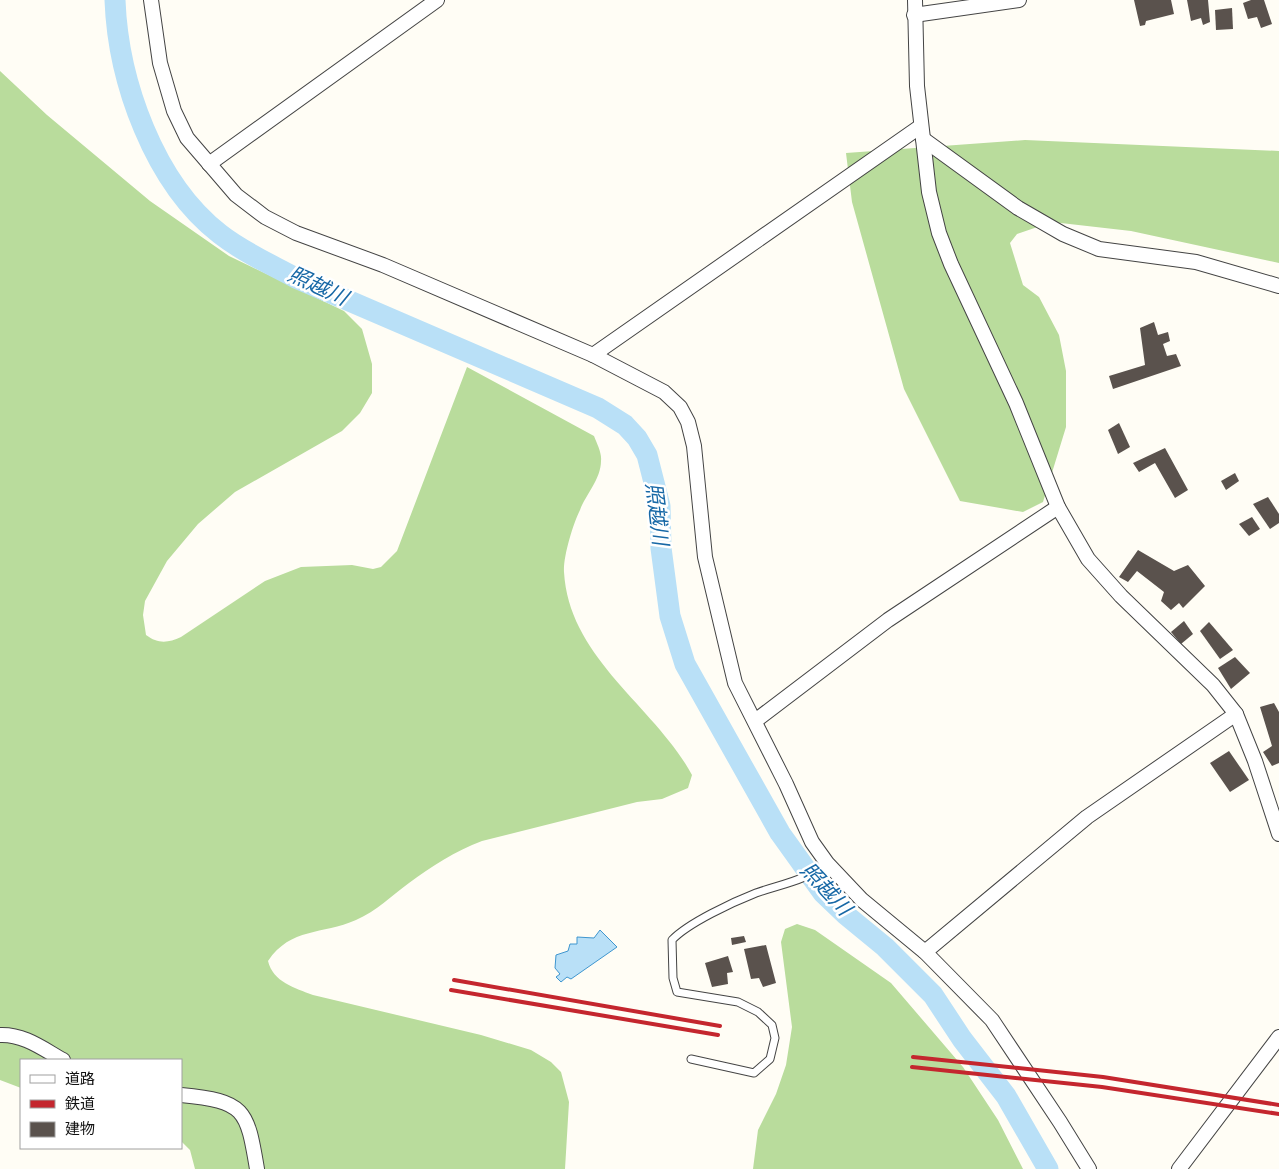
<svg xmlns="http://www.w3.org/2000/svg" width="1279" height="1169" viewBox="0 0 1279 1169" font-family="Spectral,'Noto Sans JP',serif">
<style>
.forest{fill:#b9dc9c}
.water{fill:#b9e0f7;stroke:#3f96cf}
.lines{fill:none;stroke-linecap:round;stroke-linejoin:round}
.river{stroke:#b9e0f7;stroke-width:21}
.building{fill:#5a524d}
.lane-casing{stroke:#444;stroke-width:9}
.street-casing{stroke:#444;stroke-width:16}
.lane{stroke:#fff;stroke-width:7}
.street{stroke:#fff;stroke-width:14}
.rail{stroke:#c4262e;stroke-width:4}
.labels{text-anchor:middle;stroke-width:5;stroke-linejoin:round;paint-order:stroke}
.water-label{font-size:21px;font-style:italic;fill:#1768a6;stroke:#fff}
</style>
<rect width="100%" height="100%" fill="#fffdf5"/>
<g class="forest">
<path d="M0,71L47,115L150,201L229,256L344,311L362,329L372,364V393L360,413L342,431L235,492L198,524L167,561L145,601L143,615L146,635C158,644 168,643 181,637L265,581L301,567L352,565L373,569L381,567L397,551L467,367L594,436C597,444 602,453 601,461C601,479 586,494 580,510C573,524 563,557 564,572C569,659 655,706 692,775L688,788L662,799L637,802L482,841C455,851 432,866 409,883C391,896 377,911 356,920C322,935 291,927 268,961C273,982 295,988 313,995L481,1035L531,1050L551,1062L561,1072L569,1102L565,1169H195L190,1150L181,1141V1060H21V1088L0,1080Z"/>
<path d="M1025,140L1279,151V263L1131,231L1052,222L1017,234L1010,243L1023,285L1039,297L1059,335L1066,371V427L1043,502L1023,512L960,501L904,389L852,202L846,153Z"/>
<path d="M797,924L815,930L891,983L963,1067L998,1120L1023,1169H753L758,1130L776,1094L786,1065L792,1027L781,942L785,929Z"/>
</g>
<path class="water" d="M600,930L617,947L571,979L567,977L561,982L556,977L560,974L555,968L556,955L568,951L570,944H577V937L594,938Z"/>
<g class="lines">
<path class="river" d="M115,0C118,81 154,183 220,234C243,252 270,264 296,278L598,408L625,425L637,438L647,455L660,506L661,548L670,616L685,664L780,833L823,893L846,915L885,947L933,995L962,1039L1006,1096L1048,1169"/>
</g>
<g class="building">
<path d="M1134,0H1171L1174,14L1146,21L1145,25L1140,26Z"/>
<path d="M1187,0H1208L1210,22L1203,25L1201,18L1191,21Z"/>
<path d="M1251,0H1264L1272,24L1261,28L1257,17L1248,19L1243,3Z"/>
<path d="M1232,8L1233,29L1216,30L1215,10Z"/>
<path d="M1154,322L1158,335L1168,332L1170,341L1163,344L1167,356L1176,354L1181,366L1113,389L1109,376L1145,365L1140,328Z"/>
<path d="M1119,423L1130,447L1118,454L1108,430Z"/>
<path d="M1165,448L1188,490L1175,498L1155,463L1139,472L1133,463Z"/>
<path d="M1235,473L1239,481L1226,490L1221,481Z"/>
<path d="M1268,497L1279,514V523L1270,529L1253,504Z"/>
<path d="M1252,517L1260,529L1249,536L1239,524Z"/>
<path d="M1138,550L1174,571L1188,565L1205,586L1183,608L1179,603L1171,610L1161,601L1164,592L1137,571L1128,582L1119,577Z"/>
<path d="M1184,621L1193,634L1181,644L1171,632Z"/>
<path d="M1209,622L1233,650L1220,659L1200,631Z"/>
<path d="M1235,657L1250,673L1231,689L1218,668Z"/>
<path d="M1274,703L1279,712V763L1272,766L1263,752L1272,746L1260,707Z"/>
<path d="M1229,751L1249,780L1230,792L1210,763Z"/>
<path d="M744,936L746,942L732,945L731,938Z"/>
<path d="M766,945L776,983L763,987L759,978L751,979L744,949Z"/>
<path d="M728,956L733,972L727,973L728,984L712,987L705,963Z"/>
</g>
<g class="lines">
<g class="lane-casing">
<path id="lane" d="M691,1059L754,1073L770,1059L775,1038L772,1025L758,1012L738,1002L677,992L673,978L672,940C688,923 733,902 756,893C781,884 806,881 827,863"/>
</g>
<g class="street-casing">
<g id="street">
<path d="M151,0L160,63L174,111L187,138L236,195L265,217L296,233L383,265L593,355L664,392L680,407L688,422L694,446L705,557L735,683L786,784L812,842L827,863L862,900L925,952L992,1020L1060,1122L1089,1169"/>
<path d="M915,0L917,86L929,192L939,233L951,264L1016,403L1058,507L1088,559L1121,596L1213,685L1236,714L1255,761L1279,834"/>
<path d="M914,15L1019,0"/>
<path d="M923,139L1018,208L1063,234L1099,249L1196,262L1279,286"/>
<path d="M209,164L437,0"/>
<path d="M593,355L921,126"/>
<path d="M755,721L888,620L1058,507"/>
<path d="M925,952L1087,817L1236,714"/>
<path d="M0,1035C24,1034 43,1049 63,1060"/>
<path d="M181,1095C245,1101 247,1109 257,1169"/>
<path d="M1179,1169L1279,1037"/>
</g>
</g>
<use href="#lane" class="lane"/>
<use href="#street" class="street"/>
<g class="rail">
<path d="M454,980L720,1026"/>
<path d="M451,990L718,1035"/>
<path d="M913,1057L1103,1077L1279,1105"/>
<path d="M912,1067L1102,1087L1279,1114"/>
</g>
</g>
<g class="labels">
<g class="water-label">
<text transform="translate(318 286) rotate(25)" y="7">照越川</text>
<text transform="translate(657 514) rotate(83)" y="7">照越川</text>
<text transform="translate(826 889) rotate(47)" y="7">照越川</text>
</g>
</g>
<rect x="20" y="1059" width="162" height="90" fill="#ffffff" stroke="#a0a0a0"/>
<rect x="30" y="1075" width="25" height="8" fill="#ffffff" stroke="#a0a0a0"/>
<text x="65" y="1084" font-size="15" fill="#111111">道路</text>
<rect x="30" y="1100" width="25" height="8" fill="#c4262e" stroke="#a0a0a0"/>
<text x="65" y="1109" font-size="15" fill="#111111">鉄道</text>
<rect x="30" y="1122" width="25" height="15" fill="#5a524d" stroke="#a0a0a0"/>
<text x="65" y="1134" font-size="15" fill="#111111">建物</text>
</svg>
